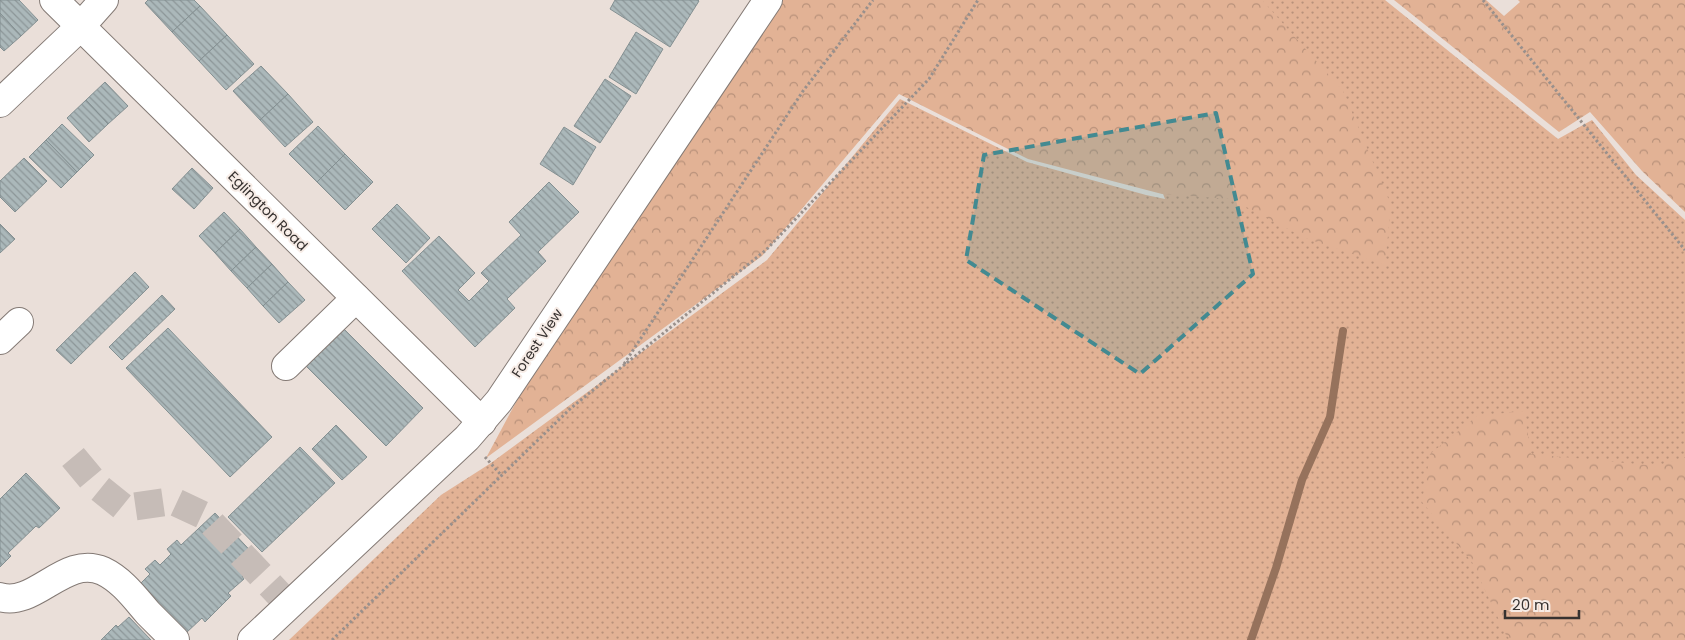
<svg xmlns="http://www.w3.org/2000/svg" width="1685" height="640" viewBox="0 0 1685 640" font-family="Poppins,sans-serif">
<style>
.grass{fill:url(#grass-dots)}
.forest{fill:url(#forest-crowns)}
.lines{fill:none;stroke-linecap:round;stroke-linejoin:round}
.stream{stroke:#96725c;stroke-width:8}
.building{fill:url(#building-back-hatch);stroke:#849092}
.minor-tunnel{stroke:#c6bcb7;stroke-width:28;stroke-dasharray:28 14;stroke-linecap:butt}
.minor-casing{stroke:#847a75;stroke-width:30}
.path{stroke:#99908c;stroke-width:3;stroke-dasharray:2.5 2.5;stroke-linecap:butt}
.minor{stroke:#fff;stroke-width:28}
.marked{fill:#438a91;fill-opacity:0.2;stroke:#438a91;stroke-width:4;stroke-dasharray:10 6;stroke-linejoin:round}
.labels{text-anchor:middle;stroke-width:4;stroke-linejoin:round;paint-order:stroke}
.street-label{font-size:14px;fill:#373230;stroke:#f7ece6}
</style>
<defs>
<pattern id="grass-dots" width="8" height="8" patternUnits="userSpaceOnUse" patternTransform="scale(1.25)"><rect width="8" height="8" fill="#e2b295"/><path d="M2 2h.1M6 6h.1" fill="none" stroke="#b8917a" stroke-width="1.8" stroke-linecap="round"/></pattern>
<pattern id="forest-crowns" width="20" height="18" patternUnits="userSpaceOnUse" patternTransform="scale(1.25)"><rect width="20" height="18" fill="#e2b295"/><path d="M2 6a3 3 0 1 1 6 0M12 15a3 3 0 1 1 6 0" fill="none" stroke="#b8917a"/></pattern>
<pattern id="building-back-hatch" width="6" height="6" patternUnits="userSpaceOnUse" patternTransform="scale(1.25)"><rect width="6" height="6" fill="#abb8ba"/><path d="M-1 5l2 2M0 0l6 6M5-1l2 2" fill="none" stroke="#8c9698"/></pattern>
</defs>
<rect width="100%" height="100%" fill="#eadfd9"/>
<path class="grass" d="M972,0H1385L1558,139L1592,120L1636,175L1685,220V640H289L441,495L491,463L767,260L900,99L1027,162L1146,195L1165,199L1133,115Z"/>
<g class="forest">
<path d="M775,0H1262L1343,91L1391,205L1385,265L1305,238L1231,199L1162,194L1028,159L899,94L762,256L486,458L544,350Z"/>
<path d="M1394,0H1486L1504,16L1520,2L1518,0H1685V212L1642,171L1590,112L1559,132Z"/>
<path d="M1524,411L1531,454L1657,466L1685,457V640H1511L1506,635L1472,562L1422,502L1430,454L1477,416Z"/>
</g>
<g class="lines">
<path class="stream" d="M1251,640L1276,568L1302,480L1330,417L1343,331"/>
</g>
<g class="building">
<path d="M0,0H19L38,20L21,36L0,13Z"/>
<path d="M148,0H194L200,6L172,32L145,3Z"/>
<path d="M615,0H698L699,1L670,47L610,9Z"/>
<path d="M200,6L227,35L199,61L172,32Z"/>
<path d="M0,13L21,36L4,51L0,47Z"/>
<path d="M636,32L663,49L636,94L609,77Z"/>
<path d="M227,35L254,64L226,90L199,61Z"/>
<path d="M261,66L288,94L260,120L233,91Z"/>
<path d="M605,79L631,96L600,143L574,126Z"/>
<path d="M105,82L128,106L108,124L86,100Z"/>
<path d="M288,94L313,122L285,147L260,120Z"/>
<path d="M86,100L108,124L89,142L67,118Z"/>
<path d="M62,124L94,155L77,172L46,140Z"/>
<path d="M318,126L345,154L317,182L289,154Z"/>
<path d="M564,127L596,147L573,185L540,164Z"/>
<path d="M46,140L77,172L61,188L29,157Z"/>
<path d="M345,154L373,182L345,210L317,182Z"/>
<path d="M24,158L47,181L15,212L0,197V181Z"/>
<path d="M192,168L213,188L194,209L172,189Z"/>
<path d="M549,182L579,212L538,252L546,261L507,299L515,308L475,347L402,271L439,236L475,273L458,290L469,301L489,281L481,273L521,235L509,222Z"/>
<path d="M397,204L430,238L406,263L372,229Z"/>
<path d="M224,212L240,229L215,253L199,236Z"/>
<path d="M0,224L15,239L0,253Z"/>
<path d="M240,229L256,247L231,271L215,253Z"/>
<path d="M256,247L272,264L247,288L231,271Z"/>
<path d="M272,264L288,282L263,306L247,288Z"/>
<path d="M135,272L149,287L71,364L56,350Z"/>
<path d="M288,282L305,300L279,323L263,306Z"/>
<path d="M162,295L175,309L122,360L109,347Z"/>
<path d="M168,328L272,437L230,477L126,368Z"/>
<path d="M343,328L423,408L386,446L306,366Z"/>
<path d="M336,425L367,457L342,480L312,449Z"/>
<path d="M300,447L335,483L262,552L228,517Z"/>
<path d="M26,473L60,508L39,528L36,526L8,553L11,556L0,567V499Z"/>
<path d="M215,513L259,560L242,576L244,579L228,593L231,596L205,622L202,618L186,633L140,584L150,574L145,569L155,560L160,565L171,554L167,549L177,540L181,545Z"/>
<path d="M129,617L151,640H101L116,625L118,627Z"/>
</g>
<g class="lines">
<path class="minor-tunnel" d="M73,457L98,487L124,508L173,501L205,516L289,605"/>
<g class="minor-casing">
<g id="minor">
<path d="M54,0L482,422"/>
<path d="M0,103L80,27L104,0"/>
<path d="M0,340L19,322"/>
<path d="M286,366L356,298"/>
<path d="M0,597C35,608 65,554 103,571C122,580 135,598 148,613C157,622 166,631 175,640"/>
<path d="M252,640L467,438L499,401L768,0"/>
</g>
</g>
<g class="path">
<path d="M1483,0L1685,250"/>
<path d="M624,364L803,91L873,0"/>
<path d="M485,457L502,476"/>
<path d="M332,640L571,408L766,250L929,79L978,0"/>
</g>
<use href="#minor" class="minor"/>
</g>
<path class="marked" d="M1216,113L1253,274L1140,374L966,260L984,155Z"/>
<g class="labels">
<g class="street-label">
<text transform="translate(268 211) rotate(45)" y="5">Eglington Road</text>
<text transform="translate(537 343) rotate(-56)" y="5">Forest View</text>
</g>
</g>
<path d="M1505 610v8h74v-8" fill="none" stroke="#373230" stroke-width="2.5"/>
<text x="1512" y="610" font-size="15" fill="#373230" stroke="#f7ece6" stroke-width="4" paint-order="stroke">20 m</text>
</svg>
